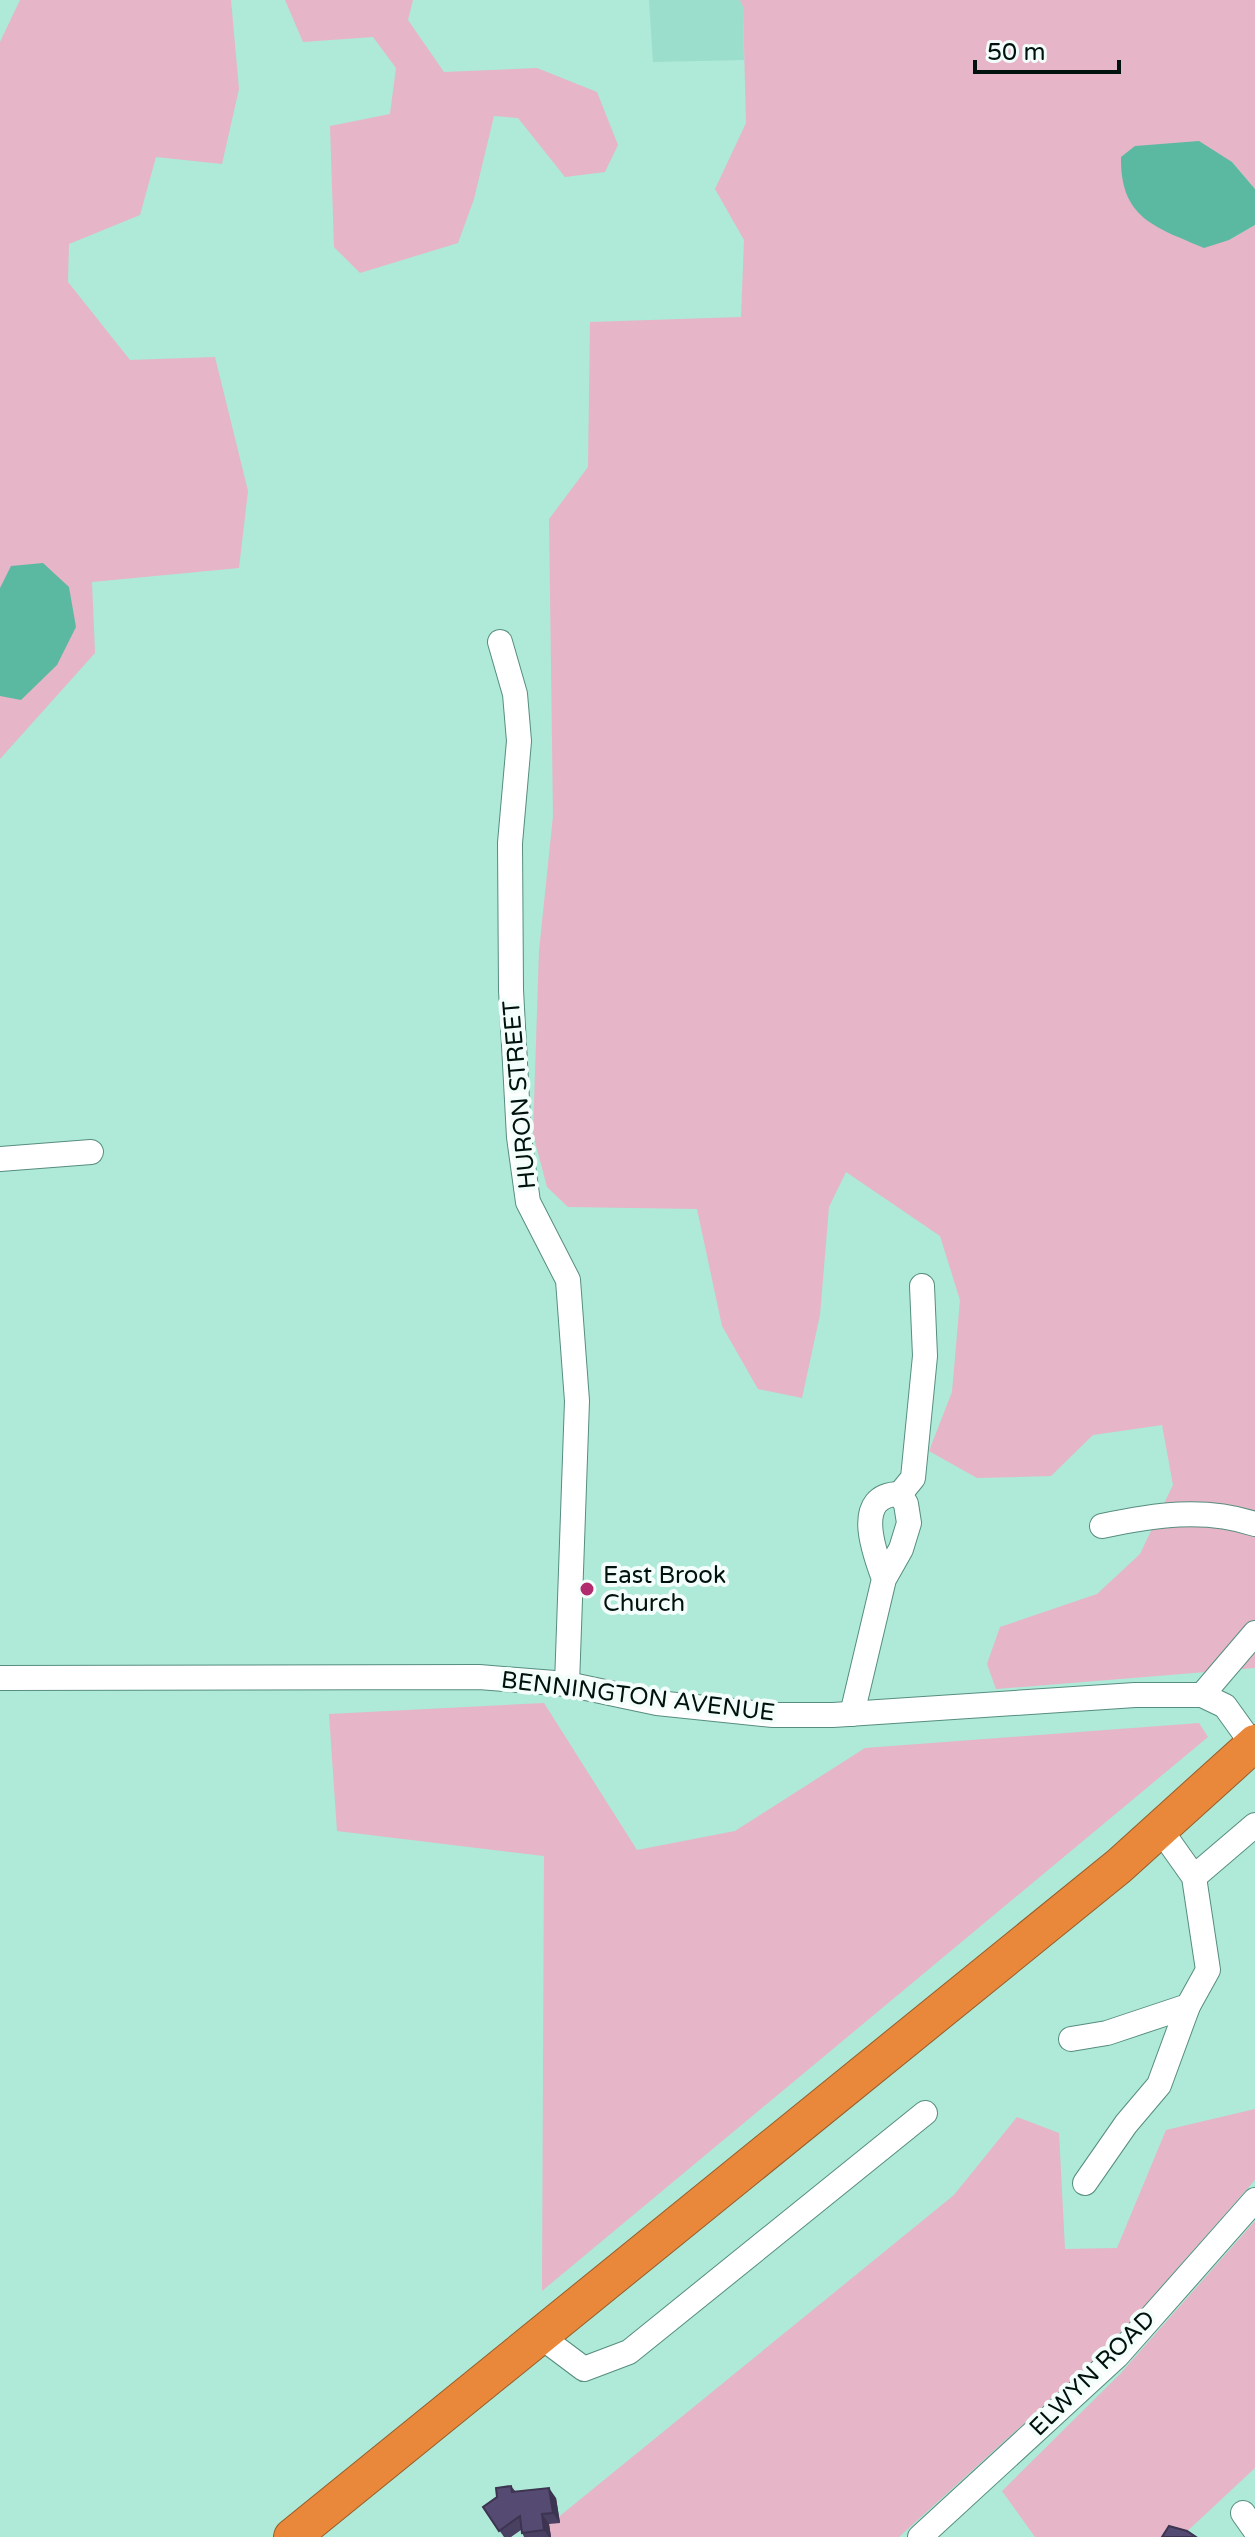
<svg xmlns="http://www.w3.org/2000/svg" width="1255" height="2537" viewBox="0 0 1255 2537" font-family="'Varela Round',sans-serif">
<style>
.built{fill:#9bdecb}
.green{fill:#e6b5c7}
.water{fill:#5bb9a2}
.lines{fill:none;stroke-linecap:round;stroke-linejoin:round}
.minor-casing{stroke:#568d7f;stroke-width:26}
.highway-casing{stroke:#975e2a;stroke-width:38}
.minor{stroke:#fff;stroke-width:24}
.highway{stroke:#e9873a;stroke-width:36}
.wall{fill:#494062}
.shaded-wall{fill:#3c3450}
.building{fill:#554b72;stroke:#3c3450;stroke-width:2}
.poi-dot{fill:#b22b6e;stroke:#f3fefb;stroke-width:3}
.labels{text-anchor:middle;stroke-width:8;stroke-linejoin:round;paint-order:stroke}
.street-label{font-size:24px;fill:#00120d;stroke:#f3fefb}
.poi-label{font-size:24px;fill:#00120d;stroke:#f3fefb;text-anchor:start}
</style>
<rect width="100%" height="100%" fill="#afe9d8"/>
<path class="built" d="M649,0H740L743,7L744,60L653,62Z"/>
<g class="green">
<path d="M20,0H231L239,89L222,164L156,157L140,215L69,244L68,282L130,360L215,357L248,491L239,568L92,582L95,653L0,759V42Z"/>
<path d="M285,0H413L408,20L444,72L537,68L597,92L618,145L605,172L565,177L518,118L494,116L474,199L458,243L360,273L334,247L330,126L390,114L396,68L373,37L303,42Z"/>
<path d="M740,0H1255V189L1232,162L1229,240L1255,225V1668L996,1689L987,1664L1000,1627L1097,1594L1140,1554L1173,1485L1162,1425L1093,1435L1051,1476L977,1478L929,1451L952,1392L960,1300L940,1236L846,1172L829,1207L820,1315L802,1398L758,1389L722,1326L697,1209L568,1207L547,1187L533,1134L539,951L553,816L549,519L588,467L590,322L741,317L744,240L715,189L746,123L743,7Z"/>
<path d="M544,1703L637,1850L735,1831L865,1748L1199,1723L1208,1737L542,2291L544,1856L337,1831L329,1714Z"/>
<path d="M1255,2109V2180L1108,2347L899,2537H534L954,2195L1017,2117L1059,2133L1065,2249L1117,2248L1166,2130Z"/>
<path d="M1255,2221V2468L1181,2537H1035L1002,2491L1120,2374Z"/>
</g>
<g class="water">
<path d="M1199,141L1232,162L1255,189V225L1229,240L1204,248C1156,227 1120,219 1121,157L1135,146Z"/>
<path d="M43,563L69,587L76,627L57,665L21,700L0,696V588L11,566Z"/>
</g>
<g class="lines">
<g class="minor-casing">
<g id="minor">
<path d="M500,642L515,694L519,741L510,843L511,990L519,1137L528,1202L568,1280L577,1401L567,1684"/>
<path d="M0,1159L91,1152"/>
<path d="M900,1494L913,1478L925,1356L922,1286"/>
<path d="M1102,1526C1154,1515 1204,1507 1255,1524"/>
<path d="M0,1678L479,1677L567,1684L657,1703L773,1715H833L1135,1695H1202L1225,1706L1253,1745"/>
<path d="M1202,1695L1255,1633"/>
<path d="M852,1714L884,1579L901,1549L909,1523L906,1504L900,1494C852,1494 874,1552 884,1579"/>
<path d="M1194,1877L1255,1825"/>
<path d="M1071,2039L1107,2033L1188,2006L1208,1970L1194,1877L1160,1829"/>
<path d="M1085,2183L1126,2124L1159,2085L1188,2006"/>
<path d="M540,2336L584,2369L629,2352L925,2113"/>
<path d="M1243,2513L1255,2530"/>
<path d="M920,2537L1117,2356L1255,2200"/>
</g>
</g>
<g class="highway-casing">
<path id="highway" d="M292,2537L1119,1866L1255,1743"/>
</g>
<use href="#minor" class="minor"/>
<use href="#highway" class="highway"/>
</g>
<path class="wall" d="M511,2486L516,2492L556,2498L560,2523L549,2524L551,2537H524L521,2530L511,2537H504L483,2507Z"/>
<g class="shaded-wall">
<path d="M549,2488L556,2498L560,2523L553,2513Z"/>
<path d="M542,2514L549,2524L551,2537H549L544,2530Z"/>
</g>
<g class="building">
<path d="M511,2486L512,2492L549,2488L553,2513L542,2514L544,2530L522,2533L520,2516L499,2531L483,2507L497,2497L496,2488Z"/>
<path d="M1169,2526L1187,2531L1196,2537H1162Z"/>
</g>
<circle class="poi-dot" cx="587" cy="1589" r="8"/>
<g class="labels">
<g class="street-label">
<text transform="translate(519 1095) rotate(-95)" y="8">HURON STREET</text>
<text transform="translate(638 1696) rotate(7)" y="8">BENNINGTON AVENUE</text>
<text transform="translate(1092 2373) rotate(-45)" y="8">ELWYN ROAD</text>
</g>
<g class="poi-label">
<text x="603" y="1583">East Brook<tspan x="603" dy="28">Church</tspan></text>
</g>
</g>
<path d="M975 60v12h144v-12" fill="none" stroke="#00120d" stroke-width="4"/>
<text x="987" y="60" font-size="24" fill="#00120d" stroke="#f3fefb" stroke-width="6" paint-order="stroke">50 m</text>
</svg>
